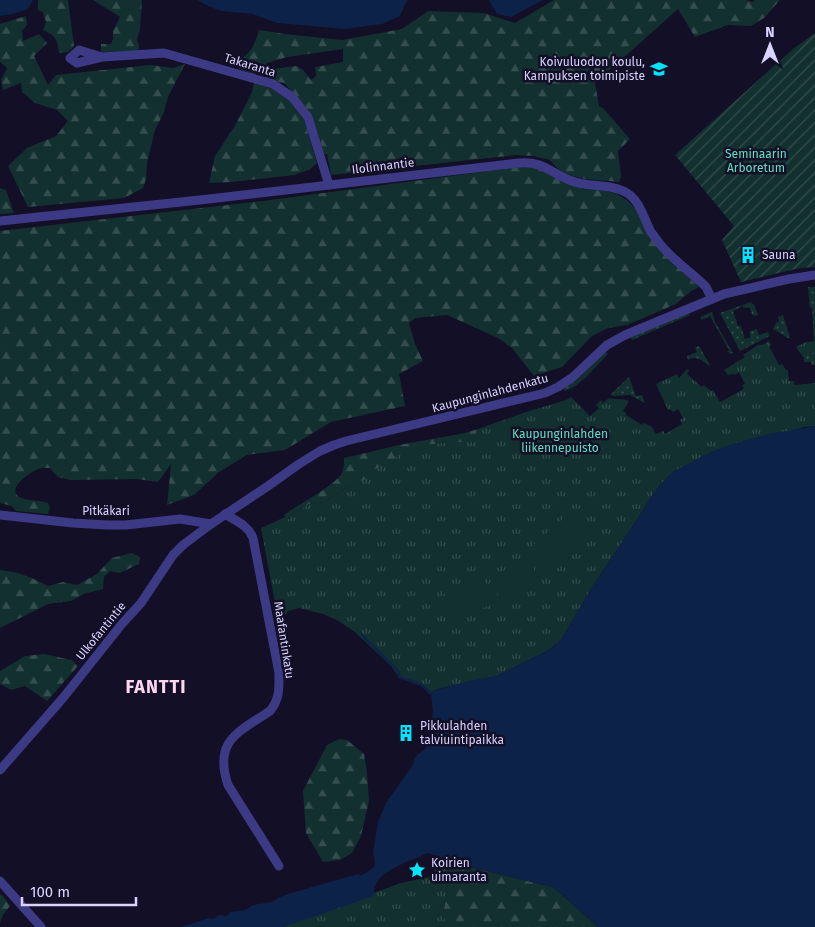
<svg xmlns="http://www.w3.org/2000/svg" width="815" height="927" viewBox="0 0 815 927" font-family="'Fira Sans',sans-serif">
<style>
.grass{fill:url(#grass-dots)}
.forest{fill:url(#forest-firs)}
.park{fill:url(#park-tufts)}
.garden{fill:url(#garden-furrows)}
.pitch{fill:#12302f}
.water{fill:#0c2248}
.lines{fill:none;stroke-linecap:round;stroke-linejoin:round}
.stream{stroke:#0c2248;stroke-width:2.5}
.canal{stroke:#0c2248;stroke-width:8}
.minor{stroke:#3d3a85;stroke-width:9}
.labels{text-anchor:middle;stroke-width:5;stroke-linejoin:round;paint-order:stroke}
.poi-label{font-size:12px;fill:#d9d4ff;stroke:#130f26;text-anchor:start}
.street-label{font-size:12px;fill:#d9d4ff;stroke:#130f26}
.park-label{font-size:12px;fill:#5fe0c0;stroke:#130f26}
.district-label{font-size:18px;font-weight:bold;letter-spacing:1px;fill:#ffd6f0;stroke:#130f26}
</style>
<defs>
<pattern id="grass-dots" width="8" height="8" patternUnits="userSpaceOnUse" patternTransform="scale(1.25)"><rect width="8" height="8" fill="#12302f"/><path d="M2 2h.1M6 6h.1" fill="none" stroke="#344d4e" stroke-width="1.8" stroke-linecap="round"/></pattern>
<pattern id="forest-firs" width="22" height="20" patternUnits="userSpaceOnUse" patternTransform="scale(1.25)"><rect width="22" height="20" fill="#12302f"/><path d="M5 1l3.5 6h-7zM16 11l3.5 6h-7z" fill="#344d4e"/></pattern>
<pattern id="park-tufts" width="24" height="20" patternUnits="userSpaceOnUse" patternTransform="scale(1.25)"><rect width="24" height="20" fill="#12302f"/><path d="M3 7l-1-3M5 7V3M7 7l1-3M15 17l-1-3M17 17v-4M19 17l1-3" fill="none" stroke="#344d4e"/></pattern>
<pattern id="garden-furrows" width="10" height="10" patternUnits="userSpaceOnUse" patternTransform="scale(1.25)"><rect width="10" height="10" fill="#12302f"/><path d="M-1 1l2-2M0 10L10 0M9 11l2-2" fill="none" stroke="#344d4e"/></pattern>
</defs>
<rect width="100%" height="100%" fill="#130f26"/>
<g class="grass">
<path d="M808,287H815V341H814L812,308H810Z"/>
<path d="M751,302L752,304H754L758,315L753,316L749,307L744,308L743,306L733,311L738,326H741L745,339L750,338V331L757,329L759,335L768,332L770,336L740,351L720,313Z"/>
<path d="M688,312L690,315L632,340L630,336Z"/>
<path d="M712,312L715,322L733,353L730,354L728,351L729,350L710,316L702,320L700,317Z"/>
<path d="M783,315L790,338H788L773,329L776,323L779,321L778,317Z"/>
<path d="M699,346L710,365L709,366C703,361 696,355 688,360L687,356L697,352L695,348Z"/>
<path d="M606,352L608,354L606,356C595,367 580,387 565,391L564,390V388L576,381Z"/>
<path d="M815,352V365H811V362H804V358L801,354Z"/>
<path d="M629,377L636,396L642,395L645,403L630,395L614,396L610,395Z"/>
</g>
<g class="forest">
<path d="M38,0H68L74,46L68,52L59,53C57,39 57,37 43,30L46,22L43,12L38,10Z"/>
<path d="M93,0H142L140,29L137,39L139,46L138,51L101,52V44H111L113,39V31L120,17Z"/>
<path d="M554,0H746L752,2L755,0H780L764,18L751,26L728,25L695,37L678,9L595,83L599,106L603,108L630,139L618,151L621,177L619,182C596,179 565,182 550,160L533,156L516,155L331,175L327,154H324L312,115L303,104L284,83L263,79L272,69L296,66L303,70L311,80L316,76L315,67L343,62V49L287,57L267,63L255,75L238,68L234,64C251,52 253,50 259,30L285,34L342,40L402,29L428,11L484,13L515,23Z"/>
<path d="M26,16L27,25L22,31L23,41L39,34L47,43L34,56L48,85L56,75L150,65L173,68L185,64L168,97L164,112L155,130L147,163L146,179L143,188L124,198L28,207L8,166L27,148L56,136L68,121L57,110L35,103L22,92L21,83L3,90L1,80L7,68L0,62V24Z"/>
<path d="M254,83L271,88L289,100L304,119L317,163L309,170L294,175L231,182L209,183L215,156L236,124L252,92Z"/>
<path d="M527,166L538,168L555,178L583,189L607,191L617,194L628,201L637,211L658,248L699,287L691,291L676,304L627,325L608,328L592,336L562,367L534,376L512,348L498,338L447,315L415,318L409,323L415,344L423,361L399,374L405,406L331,422L285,450L247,455L219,472L194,495L167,505L171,464L158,482L137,479L71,480L58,477L50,468C47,468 44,468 41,468C34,470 9,485 17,495C21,501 40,500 48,503L50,508L48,514L16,511L12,506L0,503V231L263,201Z"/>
<path d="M0,188L6,190L14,213L0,214Z"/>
<path d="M478,429L475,436V442H449L428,445L372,471L367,479L347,487L325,502L309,504L287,520L284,515C297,505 335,486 342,473C344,469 344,463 344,458L399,445L465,433Z"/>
<path d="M132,553L140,557L139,564L120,573L110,571L104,577L103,589L84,594L71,601L48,604L0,628V570C19,572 31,577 48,586L63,582L77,585L97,574L112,558Z"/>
<path d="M44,654L72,660L78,666L47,701L25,686L11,690L0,684V671L25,656Z"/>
<path d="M339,739L347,740L364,754L367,773L369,801L361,836L352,853L340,860L323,862L306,833L303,791L327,745Z"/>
<path d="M466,866L553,887L598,927H446L443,914L448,886Z"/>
<path d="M0,894L3,896L10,906L3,915L0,923Z"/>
</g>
<g class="park">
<path d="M769,341L771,345L769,346L779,365L782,364L786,370H788L789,381H794V385L815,383V426L804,427L674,471L661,484L651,497L640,515L591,589L561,640L549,650L497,676L438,689L433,691L431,694L422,685L399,677L391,666L356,633L337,620L323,614L299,608L288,611L279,624L261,528L285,517L287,520L309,504L325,502L347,487L366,479L372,471L408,450L427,445L449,442H475V436L478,429L526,412L566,400L571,397L590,416L599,408L596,405L601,400L603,403L609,398C615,400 623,398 629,401L623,411L626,413V415L642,425L644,423L652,427L656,434L663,431L665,434L682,424L680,420L683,418L678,409L673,412L670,409L668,410L656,384L677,374L679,378L687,369L689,371L687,374L702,387L704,385L711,391L713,390L720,402L744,389L742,385L745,384L739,372L734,375L733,374L728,375L724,370L745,357L743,355L758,345H762Z"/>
<path d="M815,341V352L801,354L796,347L806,342Z"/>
<path d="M436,856L466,866L448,886L443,914L447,927H279L401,883L434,876Z"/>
</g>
<path class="garden" d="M815,33V267L800,268L741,282L722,240L734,226L675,155L793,49Z"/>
<g class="pitch">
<path d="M566,516L589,538L553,572L533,545Z"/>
<path d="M529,559L539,582L529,588L500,601L492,576Z"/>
<path d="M484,579L494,604L451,619L444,592Z"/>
</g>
<g class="water">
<path d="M0,0H33L28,9L13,14L0,16Z"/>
<path d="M197,0H407L400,16L382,24L345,29L277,23L253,14L221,11L208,6Z"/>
<path d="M489,0H543L511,17L497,14Z"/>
<path d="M815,426V927H598L553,887L466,866L428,853C415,859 381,870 376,884C374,887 374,892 373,896L283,927H181L209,918L213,919L219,915L226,916L231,912L246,910L253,905L272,902L280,897L298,891L358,874C363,877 368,878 373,874L375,863L373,852L378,822L386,803L413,765C416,752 418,756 426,748L433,712L431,694L433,691L469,681L497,676L549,650L561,640L591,589L640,515L651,497L661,484L674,471L711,452L733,444L769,434Z"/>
</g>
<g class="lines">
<path class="stream" d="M362,635L399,672V677L422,685L431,694"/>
<path class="canal" d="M362,880L380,868"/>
<g class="minor">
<path d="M102,57L77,63L70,58L79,50L102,57L164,53L273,84L292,97L308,117L329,185"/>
<path d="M0,221L200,200L519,163C544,161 550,173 572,181C589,188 611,183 627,193C640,201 644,219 651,232C654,236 657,240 660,244C672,259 688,270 702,283L706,287L712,299"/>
<path d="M225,514C236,521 248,525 253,538L279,673C279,688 280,699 270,711C239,732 213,740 228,785L279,866"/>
<path d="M0,515L73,523L107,525H126L180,519L211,524"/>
<path d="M0,770L63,698L121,625L141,603L173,555L183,545L211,524L268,486L299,464L320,451L334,445L346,441L545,393L558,387L573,377L607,345L625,335L724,294L789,279L815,275"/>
<path d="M0,881L41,927"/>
</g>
</g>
<defs>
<g id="school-bare" transform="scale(1.35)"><path d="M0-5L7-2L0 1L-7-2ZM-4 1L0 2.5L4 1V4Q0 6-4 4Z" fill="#00e5ff" stroke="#130f26" stroke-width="2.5" paint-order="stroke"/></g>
<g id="building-bare" transform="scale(1.35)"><path d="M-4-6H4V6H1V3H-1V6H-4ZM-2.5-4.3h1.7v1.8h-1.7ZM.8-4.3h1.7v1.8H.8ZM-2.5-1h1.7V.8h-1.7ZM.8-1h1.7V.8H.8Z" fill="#00e5ff" stroke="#130f26" stroke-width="2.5" paint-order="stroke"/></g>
<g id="sight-bare" transform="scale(1.35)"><path d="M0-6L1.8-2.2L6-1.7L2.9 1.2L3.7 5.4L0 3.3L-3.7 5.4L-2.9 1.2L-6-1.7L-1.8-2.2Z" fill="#00e5ff" stroke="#130f26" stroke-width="2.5" paint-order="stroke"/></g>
</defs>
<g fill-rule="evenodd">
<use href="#school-bare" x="659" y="69"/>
<use href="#building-bare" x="748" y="255"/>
<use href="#building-bare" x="406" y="733"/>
<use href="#sight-bare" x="417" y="870"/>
</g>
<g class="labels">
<g class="poi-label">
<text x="645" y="66" text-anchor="end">Koivuluodon koulu,<tspan x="645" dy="14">Kampuksen toimipiste</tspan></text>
<text x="762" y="259">Sauna</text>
<text x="420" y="730">Pikkulahden<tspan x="420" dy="14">talviuintipaikka</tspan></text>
<text x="431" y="867">Koirien<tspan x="431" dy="14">uimaranta</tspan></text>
</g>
<g class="street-label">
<text transform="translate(250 65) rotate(17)" y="4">Takaranta</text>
<text transform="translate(383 166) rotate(-7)" y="4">Ilolinnantie</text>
<text transform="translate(490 393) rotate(-15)" y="4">Kaupunginlahdenkatu</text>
<text x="106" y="515">Pitkäkari</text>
<text transform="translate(101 631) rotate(-51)" y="4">Ulkofantintie</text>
<text transform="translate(284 640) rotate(81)" y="4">Maafantinkatu</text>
</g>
<g class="park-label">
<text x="756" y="158">Seminaarin<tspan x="756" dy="14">Arboretum</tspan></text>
<text x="560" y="438">Kaupunginlahden<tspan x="560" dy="14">liikennepuisto</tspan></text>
</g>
<g class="district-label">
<text x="156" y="693">FANTTI</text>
</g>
</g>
<g transform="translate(770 45)" stroke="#130f26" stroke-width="4" paint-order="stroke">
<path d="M0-4L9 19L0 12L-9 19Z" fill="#d9d4ff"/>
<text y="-8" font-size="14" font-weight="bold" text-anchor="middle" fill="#d9d4ff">N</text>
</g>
<path d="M22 897v8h114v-8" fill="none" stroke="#d9d4ff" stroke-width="2.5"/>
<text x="30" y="897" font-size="15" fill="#d9d4ff" stroke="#130f26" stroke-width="4" paint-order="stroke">100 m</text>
</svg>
